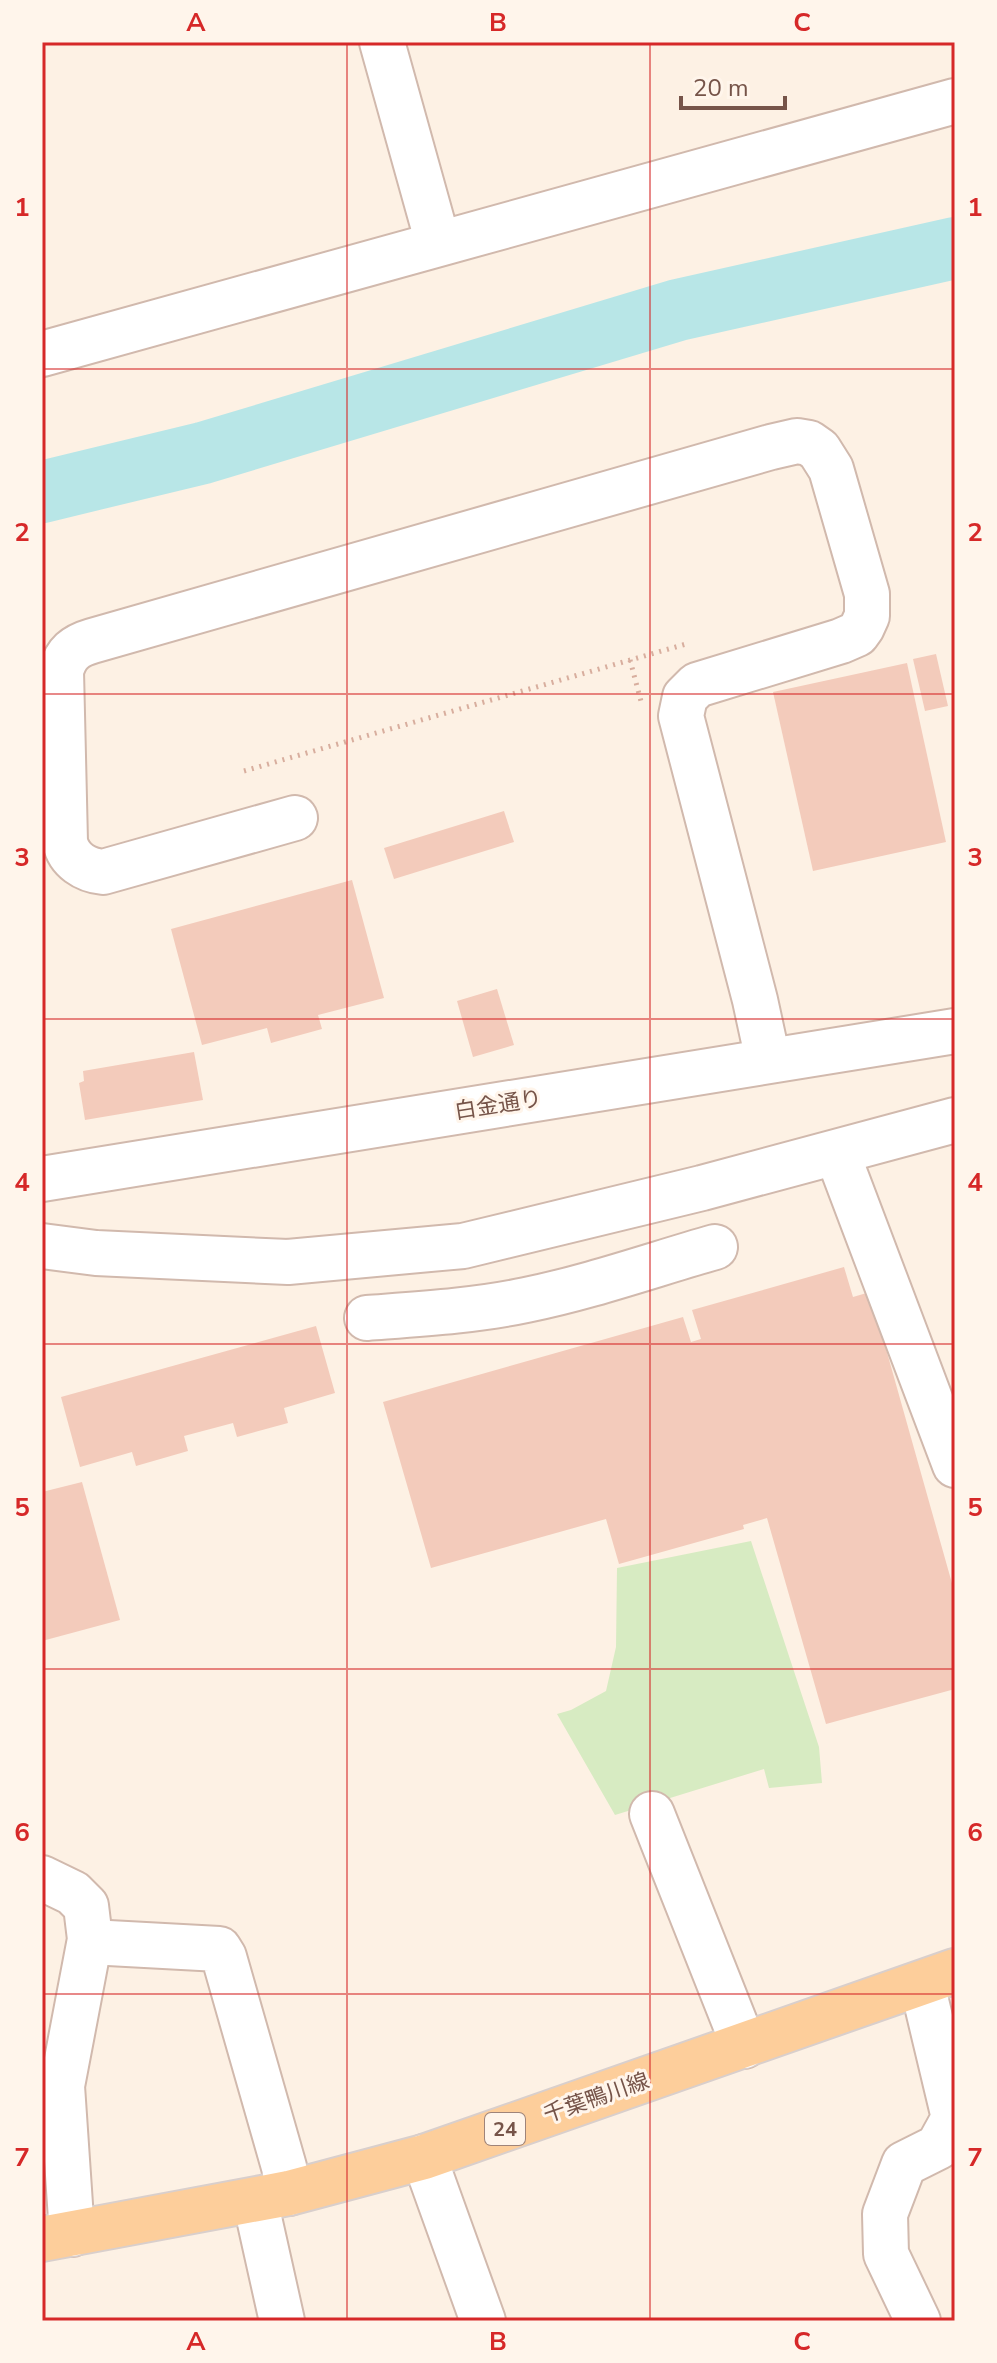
<svg xmlns="http://www.w3.org/2000/svg" width="997" height="2363" viewBox="0 0 997 2363" font-family="'Nunito Sans','Noto Sans JP',sans-serif">
<style>
.green{fill:#d7ebc2}
.lines{fill:none;stroke-linecap:round;stroke-linejoin:round}
.river{stroke:#b8e6e7;stroke-width:62}
.building{fill:#f3cbbb}
.minor-casing{stroke:#d1b9ad;stroke-width:48}
.major-casing{stroke:#d9cfcc;stroke-width:48}
.path{stroke:#d8ae9e;stroke-width:5;stroke-dasharray:2 6;stroke-linecap:butt}
.minor{stroke:#fff;stroke-width:44}
.major{stroke:#fdce9b;stroke-width:44}
.grid{fill:none;stroke:#d62828;stroke-width:2;stroke-opacity:0.55}
.labels{text-anchor:middle;stroke-width:6;stroke-linejoin:round;paint-order:stroke}
.shield{fill:#fff5eb;stroke:#9f847a;stroke-width:2}
.shield-label{font-size:20px;font-weight:bold;fill:#765449}
.street-label{font-size:22px;fill:#765449;stroke:#fff5eb}
.neatline{fill:none;stroke:#d62828;stroke-width:3}
.grid-label{font-size:26px;text-anchor:middle;font-weight:bold;fill:#d62828}
</style>
<rect width="100%" height="100%" fill="#fdf1e4"/>
<path class="green" d="M751,1541L819,1747L822,1783L769,1788L764,1769L615,1815L557,1714L571,1710L606,1691L616,1647L617,1568Z"/>
<g class="lines">
<path class="river" d="M42,492L203,453L678,310L955,248"/>
</g>
<g class="building">
<path d="M936,654L948,706L925,711L913,659Z"/>
<path d="M907,663L946,842L813,871L773,692Z"/>
<path d="M504,811L514,842L394,879L384,848Z"/>
<path d="M352,880L384,998L318,1015L322,1029L271,1043L267,1028L202,1045L171,929Z"/>
<path d="M497,989L514,1045L473,1057L457,1001Z"/>
<path d="M194,1052L203,1100L85,1120L79,1083L84,1081L83,1071Z"/>
<path d="M844,1267L853,1297L870,1292L955,1594V1689L826,1724L767,1518L743,1525L744,1529L619,1564L606,1519L431,1568L383,1402L683,1317L691,1342L701,1339L692,1310Z"/>
<path d="M316,1326L335,1393L284,1408L288,1423L237,1437L233,1423L184,1436L188,1451L136,1466L132,1452L80,1467L61,1397Z"/>
<path d="M82,1482L120,1620L42,1641V1492Z"/>
</g>
<g class="lines">
<g class="minor-casing">
<g id="minor">
<path d="M382,42L438,243"/>
<path d="M42,354L955,101"/>
<path d="M295,818L103,872C85,870 69,860 65,842L61,671C66,653 75,646 92,641L771,447L797,441L809,443L819,450L831,469L867,594V616L862,627L857,634L841,641L697,685L685,697L681,716L755,1000L768,1060"/>
<path d="M837,1153L955,1465"/>
<path d="M42,1179L955,1031"/>
<path d="M42,1246L96,1253L288,1262L463,1246L702,1188L955,1120"/>
<path d="M367,1318C420,1314 474,1311 526,1300C590,1287 652,1265 715,1247"/>
<path d="M652,1814L744,2046"/>
<path d="M42,1878L73,1893L86,1906L90,1939L62,2086L72,2234"/>
<path d="M90,1942L219,1949L224,1957L284,2167L289,2193"/>
<path d="M424,2157L483,2321"/>
<path d="M255,2200L282,2321"/>
<path d="M918,2321L886,2254L885,2214L904,2164L938,2147L954,2118L922,1984"/>
</g>
</g>
<g class="major-casing">
<path id="major" d="M42,2239L289,2193L424,2157L955,1971"/>
</g>
<g class="path">
<path d="M630,660L642,705"/>
<path d="M244,771L686,644"/>
</g>
<use href="#minor" class="minor"/>
<use href="#major" class="major"/>
</g>
<path class="grid" d="M347,42V2321M650,42V2321M42,369H955M42,694H955M42,1019H955M42,1344H955M42,1669H955M42,1994H955"/>
<g class="labels">
<rect class="shield" x="485" y="2113" width="40" height="32" rx="6"/>
<g class="shield-label">
<text x="505" y="2136">24</text>
</g>
<g class="street-label">
<text transform="translate(498 1104) rotate(-9)" y="8">白金通り</text>
<text transform="translate(596 2097) rotate(-19)" y="8">千葉鴨川線</text>
</g>
</g>
<rect width="997" height="2363" fill="none" stroke="#fff5eb" stroke-width="88"/>
<path d="M681 96v12h104v-12" fill="none" stroke="#765449" stroke-width="4"/>
<text x="693" y="96" font-size="24" fill="#765449" stroke="#fff5eb" stroke-width="6" paint-order="stroke">20 m</text>
<rect x="44" y="44" width="909" height="2275" class="neatline"/>
<g class="grid-label">
<text x="196" y="31">A</text>
<text x="498" y="31">B</text>
<text x="802" y="31">C</text>
<text x="22" y="216">1</text>
<text x="975" y="216">1</text>
<text x="22" y="541">2</text>
<text x="975" y="541">2</text>
<text x="22" y="866">3</text>
<text x="975" y="866">3</text>
<text x="22" y="1191">4</text>
<text x="975" y="1191">4</text>
<text x="22" y="1516">5</text>
<text x="975" y="1516">5</text>
<text x="22" y="1841">6</text>
<text x="975" y="1841">6</text>
<text x="22" y="2166">7</text>
<text x="975" y="2166">7</text>
<text x="196" y="2350">A</text>
<text x="498" y="2350">B</text>
<text x="802" y="2350">C</text>
</g>
</svg>
